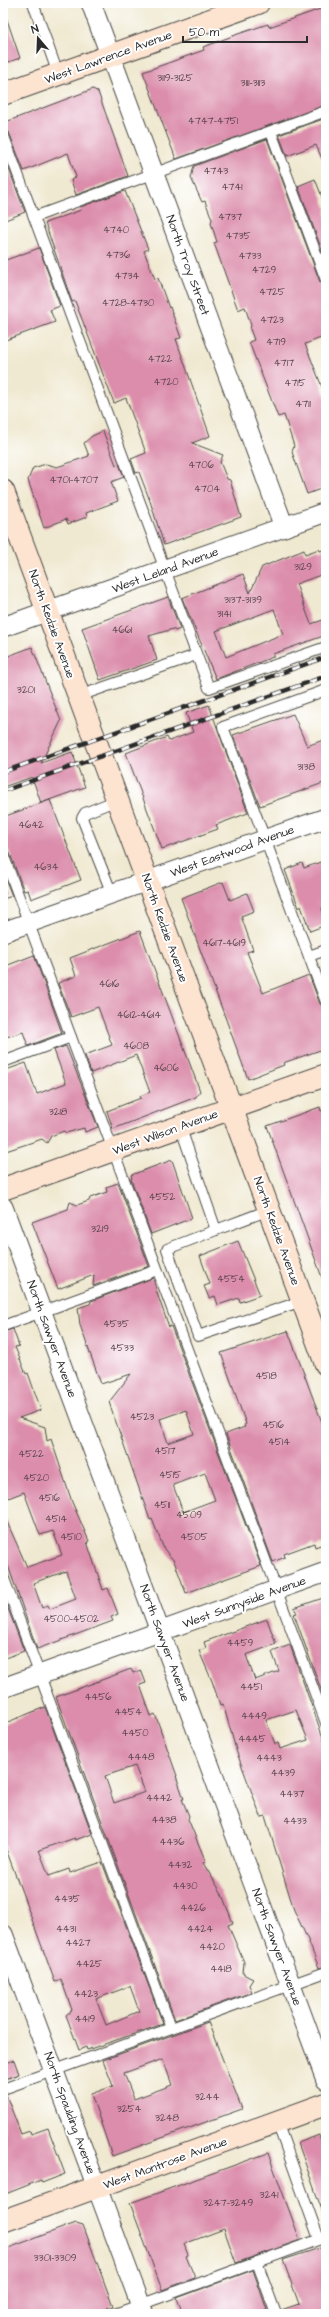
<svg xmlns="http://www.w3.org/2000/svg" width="329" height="2317" viewBox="0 0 329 2317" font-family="'Architects Daughter',sans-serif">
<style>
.building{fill:#db8dab;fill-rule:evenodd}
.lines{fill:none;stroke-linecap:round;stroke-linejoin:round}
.lane-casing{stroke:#494844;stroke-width:12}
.street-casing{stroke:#494844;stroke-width:21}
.secondary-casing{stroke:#494844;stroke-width:24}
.path{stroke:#494844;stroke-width:2.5;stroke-dasharray:1 3;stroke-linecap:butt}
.lane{stroke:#fff;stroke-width:10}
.street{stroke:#fff;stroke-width:19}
.secondary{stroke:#fde4d1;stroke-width:22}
.rail-casing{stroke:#2b2b2b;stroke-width:4.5}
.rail{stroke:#fff;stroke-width:3;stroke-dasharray:9;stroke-linecap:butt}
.labels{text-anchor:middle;stroke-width:4;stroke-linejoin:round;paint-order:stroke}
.number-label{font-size:10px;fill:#57444b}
.street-label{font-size:12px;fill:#2b2b2b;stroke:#fff}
</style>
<rect width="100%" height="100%" fill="#fff"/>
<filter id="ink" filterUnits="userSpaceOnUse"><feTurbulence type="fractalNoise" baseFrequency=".025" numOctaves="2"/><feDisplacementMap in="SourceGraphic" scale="8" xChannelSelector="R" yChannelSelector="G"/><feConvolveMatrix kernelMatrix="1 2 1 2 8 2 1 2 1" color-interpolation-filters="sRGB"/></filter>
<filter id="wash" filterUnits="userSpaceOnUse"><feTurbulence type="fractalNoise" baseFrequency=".012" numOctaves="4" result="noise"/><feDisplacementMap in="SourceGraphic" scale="16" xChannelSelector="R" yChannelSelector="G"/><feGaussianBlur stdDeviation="0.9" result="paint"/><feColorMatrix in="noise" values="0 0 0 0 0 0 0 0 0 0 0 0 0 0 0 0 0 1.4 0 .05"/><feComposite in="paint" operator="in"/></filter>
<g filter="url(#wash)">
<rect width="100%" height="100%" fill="#f0e9d1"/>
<g id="blocks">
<g class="building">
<path d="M326,7V105L176,159L143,72L204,50L203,47L238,34L268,24L269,27Z"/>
<path d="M5,14L20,58L3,64V15Z"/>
<path d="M93,89L98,92L128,176L76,195L71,180L76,177L68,153L24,171L9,132L3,128V123Z"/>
<path d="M326,118V168L316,145L287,156L279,135Z"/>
<path d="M267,139L320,282L326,286V336L305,344L326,397V487L307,494L292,452L294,446L284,415L278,417L249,342L254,340L250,329L251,325L245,307L238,310L214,243L217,242L211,223L212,219L205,201L202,202L191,178L194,166Z"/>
<path d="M3,153L25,212L3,221Z"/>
<path d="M315,179L326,207V261L298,186Z"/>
<path d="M125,191L148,249L144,251L155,279L158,278L169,308L170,307L181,338L176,339L210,436L192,443L223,455L220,462L227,479L230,480L241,517L164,545L150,501L139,472L136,473L131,459L146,453L126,398L114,403L75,301L72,302L45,223L81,210L80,207Z"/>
<path d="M39,248L60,306L50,310L55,322L3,341V261Z"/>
<path d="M103,431L116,465L119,464L124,477L111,482L118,501L86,513L87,517L68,524L66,519L44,528L28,480L33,468L46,464L57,467L89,456L84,443L92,436Z"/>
<path d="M319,549L320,551L326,549V573L296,584L311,624L326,619V635L273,654V657L216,679L182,598L243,574L250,593L262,567L304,550L305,554ZM274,609L283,634L226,657L216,631Z"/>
<path d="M168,597L180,629L175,631L173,629L149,636L157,660L100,680L82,628Z"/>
<path d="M32,647L61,721L41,763L72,752L85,787L41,803L32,777L3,787V658Z"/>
<path d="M209,705L248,813L216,825L218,829L162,849L126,753L167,737L169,741L193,732L186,713Z"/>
<path d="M293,714L307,746L326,739V782L260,806L233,735Z"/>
<path d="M50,800L81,880L31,899L28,890L24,891L9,851L3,848V817Z"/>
<path d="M326,860V906L322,908L326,925L310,931L301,906L299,908L285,870L302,863L304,868Z"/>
<path d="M3,873L12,896L3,899Z"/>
<path d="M223,882L230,900L247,893L254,911L241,916L253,950L247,952L263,993L309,975L320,1004L326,1008V1048L283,1063L284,1065L248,1079L181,898Z"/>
<path d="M140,931L200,1091L196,1097L113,1129L107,1111L141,1098L140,1096L150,1092L136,1055L91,1073L85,1055L112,1045L98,1007L71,1017L58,983L76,976L70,958Z"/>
<path d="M34,955L62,1033L28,1046L23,1032L3,1038V967Z"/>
<path d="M66,1046L98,1127L85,1132L84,1128L66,1133L64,1131L51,1136L47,1143L42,1139L3,1152V1071L26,1063L37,1094L66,1083L54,1050Z"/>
<path d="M320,1107L321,1111L326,1109L324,1283L267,1126Z"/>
<path d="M172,1160L192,1218L151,1234L131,1179L132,1178L131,1175Z"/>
<path d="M118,1183L149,1266L93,1286L94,1275L58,1289L32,1222L68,1209L70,1202L77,1205L89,1201L90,1198L107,1192L106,1187Z"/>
<path d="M238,1241L260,1295L240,1302L239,1298L218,1305L215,1296L209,1298L204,1286L210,1284L200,1256Z"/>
<path d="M153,1278L158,1296L169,1327L171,1326L261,1566L186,1593L174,1561L164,1549L152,1519L150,1520L109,1402L131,1374L101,1384L80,1325L78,1308L90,1304L91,1301ZM186,1410L194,1434L168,1443L160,1419ZM205,1473L215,1500L183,1512L173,1485Z"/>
<path d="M13,1329L19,1346L15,1347L26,1374L28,1373L41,1410L19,1418L45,1427L47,1441L51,1439L72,1502L89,1541L87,1542L103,1590L108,1588L118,1614L111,1617L113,1621L37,1649L3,1551V1513L27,1567L62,1555L53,1531L40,1535L24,1492L3,1500V1332ZM66,1571L76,1599L50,1609L48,1605L42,1608L33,1583Z"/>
<path d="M288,1331L326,1433V1543L315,1547L314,1543L284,1554L285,1557L273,1562L226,1434L245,1427L244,1425L246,1424L221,1353Z"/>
<path d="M326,1597V1694L323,1695L294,1614L297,1613L294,1608Z"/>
<path d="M4,1598L24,1651L3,1659V1599Z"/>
<path d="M267,1619L276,1644L246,1655L255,1680L279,1671L272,1652L290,1645L326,1746V1966L319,1968L308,1940L294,1910L265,1816L261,1817L237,1753L223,1704L220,1705L212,1681L199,1651L206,1648L204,1642ZM296,1710L308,1740L280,1749L278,1743L275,1744L266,1720Z"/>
<path d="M131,1669L133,1673L141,1670L146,1683L140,1685L151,1716L155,1714L177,1776H176L184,1799H182L189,1816L188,1819L206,1862L203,1863L221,1892L233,1923L228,1925L244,1962L243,1974L253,1979L249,1985L252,1992L175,2020L56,1697ZM135,1766L145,1792L114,1803L105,1776Z"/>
<path d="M45,1707L92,1834L75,1840V1838L39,1850L49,1876L69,1869L70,1873L102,1862L163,2024L87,2050L86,2047L79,2050L66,2015L72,2010L61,1979L55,1982L3,1841V1724ZM130,1986L139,2011L106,2025L96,1999Z"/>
<path d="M208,2022L242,2109L112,2156L91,2094L113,2086L103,2060ZM163,2059L172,2085L134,2099L124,2073Z"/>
<path d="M14,2060L19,2074L3,2080V2064Z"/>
<path d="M3,2095H6L21,2134L30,2131L31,2134L48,2128L65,2174L42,2183L41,2180L3,2195Z"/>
<path d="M319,2135L326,2154V2216H324L298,2143Z"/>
<path d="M268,2153L300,2240L236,2263L224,2229L184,2244L188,2255L186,2256L195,2278L162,2290L130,2203Z"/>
<path d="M76,2223L83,2225L113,2306L107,2308L109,2314H3V2250Z"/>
<path d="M326,2246V2314H282L281,2310L299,2304L283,2260Z"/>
<path d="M253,2270L267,2310L255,2314H183L177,2298Z"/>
</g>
</g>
</g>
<g filter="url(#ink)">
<use href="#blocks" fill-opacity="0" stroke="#494844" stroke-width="1"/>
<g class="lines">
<g class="lane-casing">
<g id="lane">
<path d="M33,3L58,74"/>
<path d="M271,132L326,280"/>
<path d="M3,134L209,688L326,647"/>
<path d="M34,217L326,111"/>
<path d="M326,690L223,727L326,1002"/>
<path d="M79,696L196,655"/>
<path d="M3,854L326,1723"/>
<path d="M112,894L82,818L85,813L117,800"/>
<path d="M309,956L326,950"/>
<path d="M3,1062L71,1037"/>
<path d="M180,1126L216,1230L269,1210"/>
<path d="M216,1230L167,1249L198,1336L302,1301"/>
<path d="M3,1326L157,1270"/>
<path d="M3,1576L171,2028"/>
<path d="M3,2089L326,1972"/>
<path d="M277,2122L319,2239"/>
<path d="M257,2262L276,2314"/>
<path d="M115,2314L326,2237"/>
</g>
</g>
<g class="street-casing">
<g id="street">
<path d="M91,3L284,527"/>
<path d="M3,627L326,512"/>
<path d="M3,932L326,818"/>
<path d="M3,1207L326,2080"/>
<path d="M3,1688L326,1572"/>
<path d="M3,1934L144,2314"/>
</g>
</g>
<g class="secondary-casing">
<g id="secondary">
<path d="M3,94L258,3"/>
<path d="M3,491L326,1364"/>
<path d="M3,1189L326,1075"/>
<path d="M3,2221L326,2104"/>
</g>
</g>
<path class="path" d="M74,757L77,756"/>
<use href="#lane" class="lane"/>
<use href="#street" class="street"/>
<use href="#secondary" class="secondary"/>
<g class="rail-casing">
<g id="rail">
<path d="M3,772L326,657"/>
<path d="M3,791L326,676"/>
</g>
</g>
<use href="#rail" class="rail"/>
</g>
</g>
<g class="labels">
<g class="number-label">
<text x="175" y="81">3119-3125</text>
<text x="253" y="86">3111-3113</text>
<text x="213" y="124">4747-4751</text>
<text x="216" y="174">4743</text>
<text x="232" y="190">4741</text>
<text x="230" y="220">4737</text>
<text x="116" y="233">4740</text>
<text x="238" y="239">4735</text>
<text x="118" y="258">4736</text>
<text x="250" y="259">4733</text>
<text x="264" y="273">4729</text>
<text x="127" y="279">4734</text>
<text x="272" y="295">4725</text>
<text x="128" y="306">4728-4730</text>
<text x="272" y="323">4723</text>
<text x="276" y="345">4719</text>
<text x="160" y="362">4722</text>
<text x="284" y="366">4717</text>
<text x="166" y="385">4720</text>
<text x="295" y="386">4715</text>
<text x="303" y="407">4711</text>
<text x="201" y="468">4706</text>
<text x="74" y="483">4701-4707</text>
<text x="207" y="492">4704</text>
<text x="303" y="570">3129</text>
<text x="243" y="603">3137-3139</text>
<text x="224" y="617">3141</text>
<text x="122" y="633">4661</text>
<text x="26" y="693">3201</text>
<text x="306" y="770">3138</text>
<text x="31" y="828">4642</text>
<text x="46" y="870">4634</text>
<text x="224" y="946">4617-4619</text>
<text x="109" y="987">4616</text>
<text x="139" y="1018">4612-4614</text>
<text x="136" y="1049">4608</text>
<text x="166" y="1071">4606</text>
<text x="58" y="1115">3218</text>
<text x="162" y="1200">4552</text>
<text x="100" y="1232">3219</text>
<text x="231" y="1282">4554</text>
<text x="116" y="1327">4535</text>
<text x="122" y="1351">4533</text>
<text x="266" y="1379">4518</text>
<text x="142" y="1420">4523</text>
<text x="273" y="1428">4516</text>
<text x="279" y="1445">4514</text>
<text x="165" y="1454">4517</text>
<text x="31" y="1457">4522</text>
<text x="170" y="1478">4515</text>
<text x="36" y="1481">4520</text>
<text x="49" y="1501">4516</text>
<text x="162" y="1508">4511</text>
<text x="189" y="1518">4509</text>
<text x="56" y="1522">4514</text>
<text x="71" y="1540">4510</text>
<text x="194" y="1540">4505</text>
<text x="71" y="1622">4500-4502</text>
<text x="240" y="1646">4459</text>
<text x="251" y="1690">4451</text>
<text x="98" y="1700">4456</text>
<text x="128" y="1715">4454</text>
<text x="254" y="1719">4449</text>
<text x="135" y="1736">4450</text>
<text x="252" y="1742">4445</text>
<text x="141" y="1760">4448</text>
<text x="269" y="1761">4443</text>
<text x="283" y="1776">4439</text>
<text x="292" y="1797">4437</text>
<text x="159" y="1801">4442</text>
<text x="164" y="1823">4438</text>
<text x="295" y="1824">4433</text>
<text x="172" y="1845">4436</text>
<text x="180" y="1868">4432</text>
<text x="185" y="1889">4430</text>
<text x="67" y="1902">4435</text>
<text x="193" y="1911">4426</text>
<text x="66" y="1932">4431</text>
<text x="200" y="1932">4424</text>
<text x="78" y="1946">4427</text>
<text x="212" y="1950">4420</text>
<text x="89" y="1967">4425</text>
<text x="221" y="1972">4418</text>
<text x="86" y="1997">4423</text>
<text x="85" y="2022">4419</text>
<text x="207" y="2100">3244</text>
<text x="129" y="2112">3254</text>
<text x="167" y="2121">3248</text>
<text x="269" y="2198">3241</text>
<text x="228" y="2206">3247-3249</text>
<text x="55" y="2261">3301-3309</text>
</g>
<g class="street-label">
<text transform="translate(108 57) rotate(-20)" y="4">West Lawrence Avenue</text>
<text transform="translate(188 265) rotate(70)" y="4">North Troy Street</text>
<text transform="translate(165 570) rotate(-20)" y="4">West Leland Avenue</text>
<text transform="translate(52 624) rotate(70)" y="4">North Kedzie Avenue</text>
<text transform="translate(232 851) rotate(-20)" y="4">West Eastwood Avenue</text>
<text transform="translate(165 928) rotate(70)" y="4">North Kedzie Avenue</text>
<text transform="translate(165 1132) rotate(-20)" y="4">West Wilson Avenue</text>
<text transform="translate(277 1231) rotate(70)" y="4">North Kedzie Avenue</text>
<text transform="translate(52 1339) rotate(70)" y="4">North Sawyer Avenue</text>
<text transform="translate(244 1602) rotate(-20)" y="4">West Sunnyside Avenue</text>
<text transform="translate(165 1643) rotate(70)" y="4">North Sawyer Avenue</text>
<text transform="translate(277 1947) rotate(70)" y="4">North Sawyer Avenue</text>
<text transform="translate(70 2113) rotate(70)" y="4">North Spaulding Avenue</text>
<text transform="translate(165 2163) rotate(-20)" y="4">West Montrose Avenue</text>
</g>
</g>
<rect width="329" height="2317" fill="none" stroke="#fff" stroke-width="16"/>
<g transform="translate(38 38) rotate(341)" stroke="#ffffff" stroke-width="3" paint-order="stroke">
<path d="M0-3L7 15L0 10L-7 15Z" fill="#2b2b2b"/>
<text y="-6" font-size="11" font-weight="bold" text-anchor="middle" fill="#2b2b2b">N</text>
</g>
<path d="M183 36v6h124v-6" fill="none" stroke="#2b2b2b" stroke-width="2"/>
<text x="189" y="36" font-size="12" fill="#2b2b2b" stroke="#ffffff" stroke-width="3" paint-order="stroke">50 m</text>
</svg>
